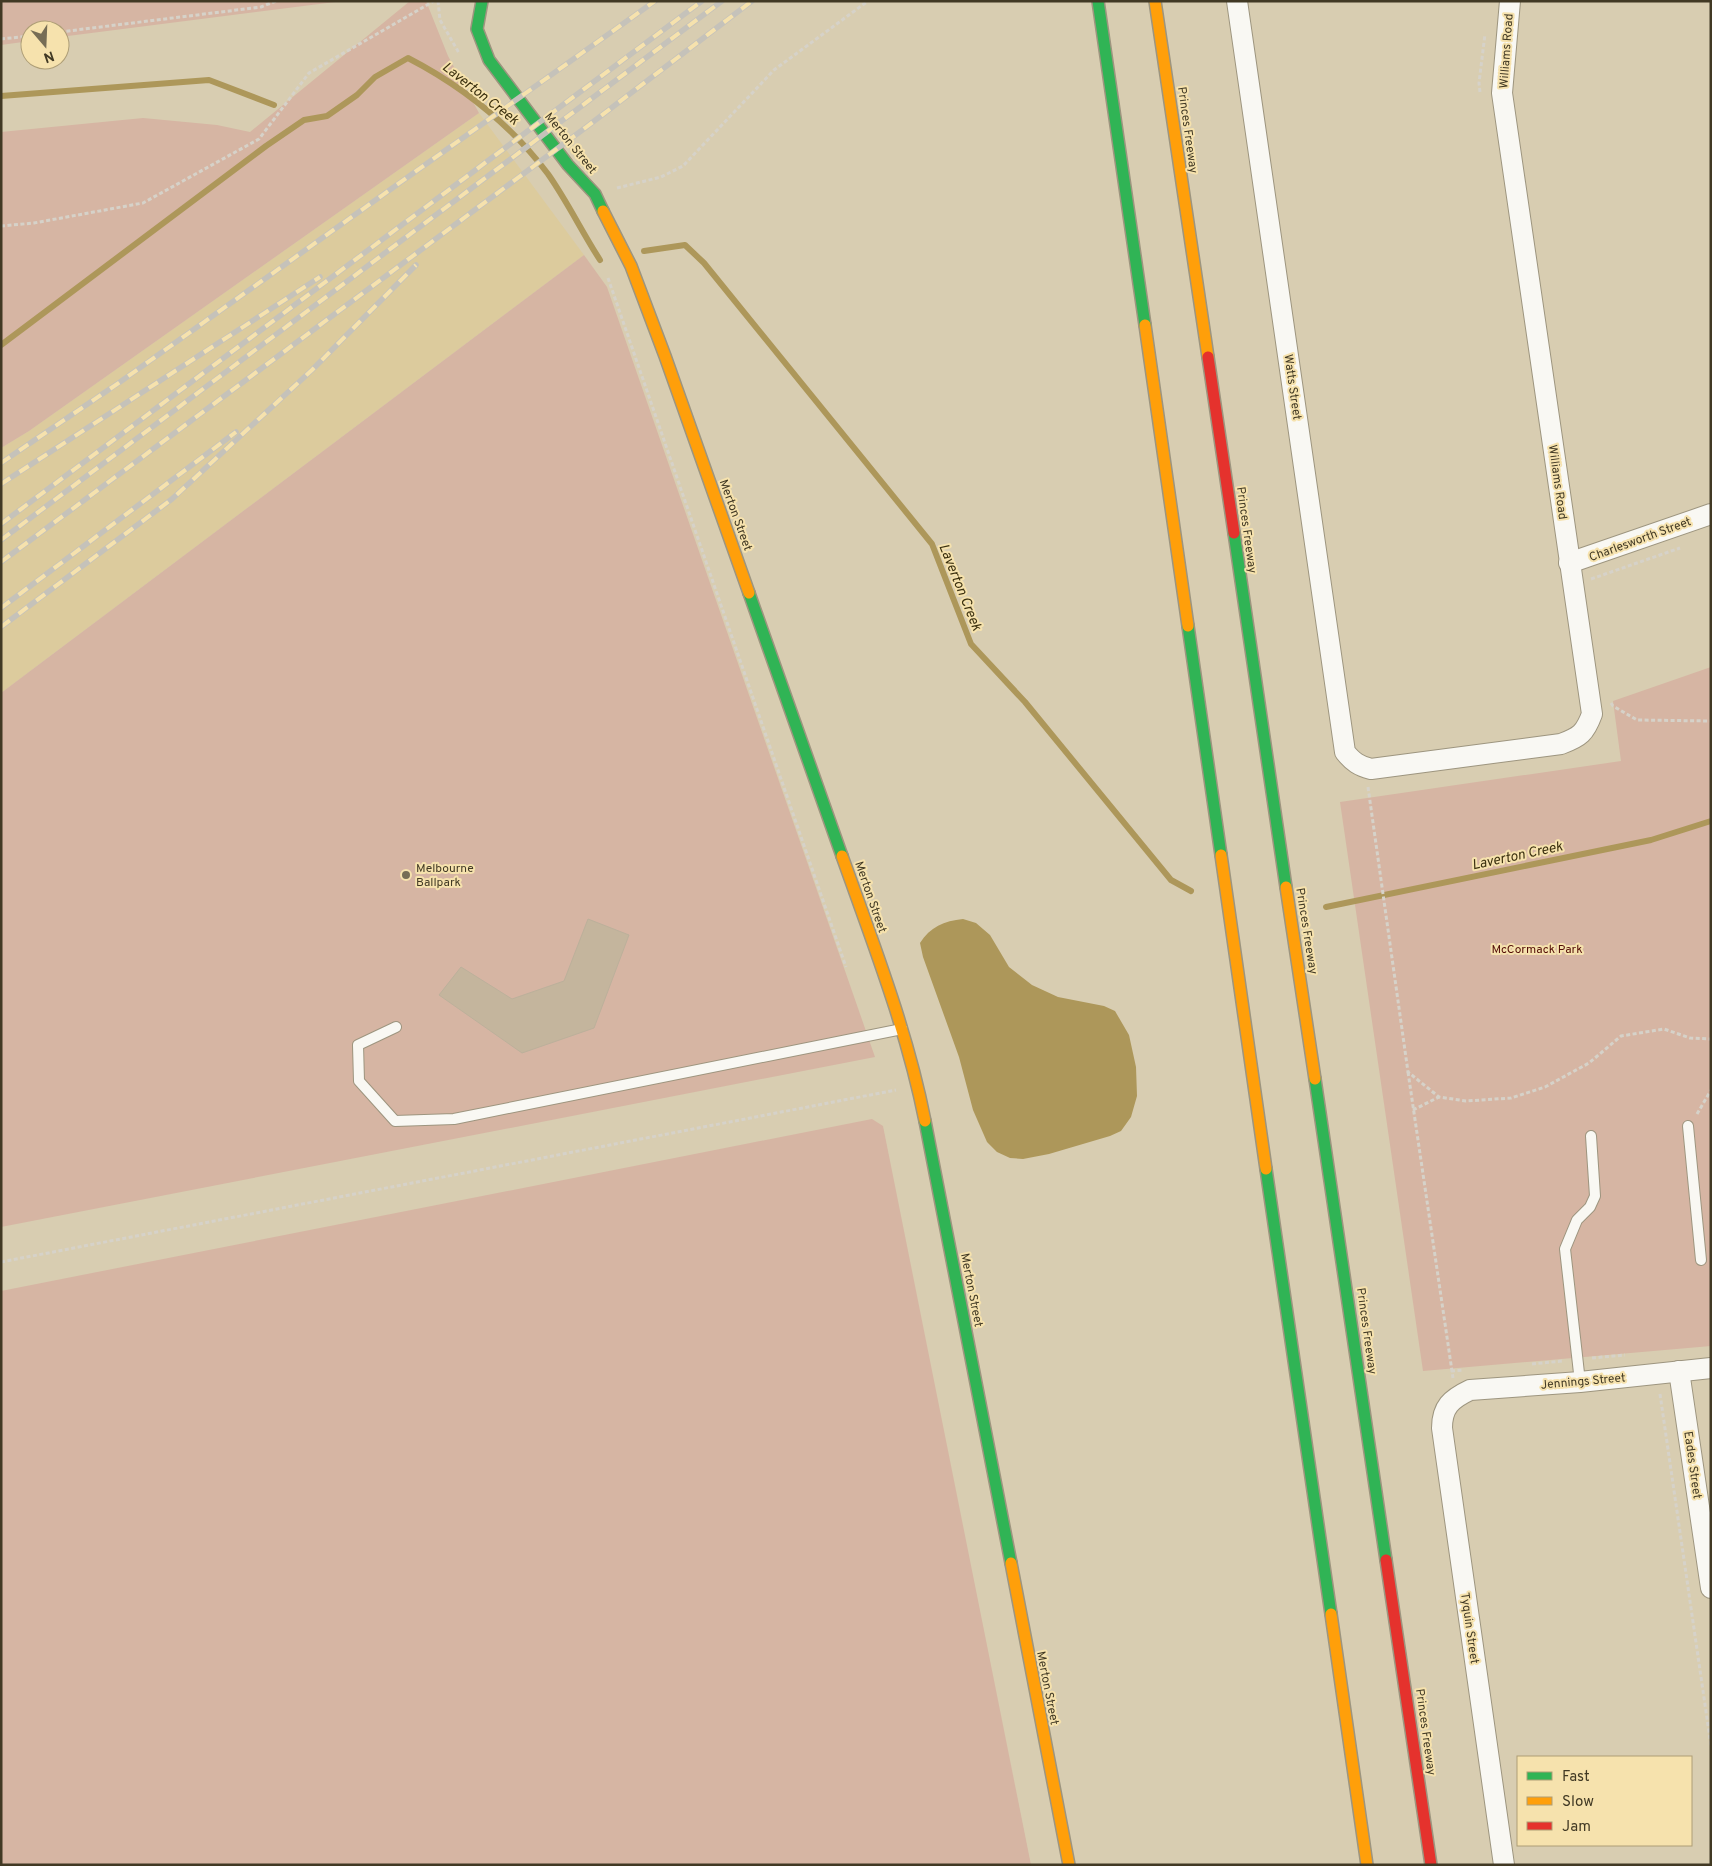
<svg xmlns="http://www.w3.org/2000/svg" width="1712" height="1866" font-family="Overpass,sans-serif">
<rect width="100%" height="100%" fill="#d8cdb1"/>
<path fill="#dccb9d" d="M 479,113 L 584,255 L 1,693 L 1,448 L 29,431 Z"/>
<g fill="#d6b5a3">
<path d="M 1,1 L 343,1 L 60,37 L 60,30 L 30,30 L 30,41 L 1,45 Z"/>
<path d="M 410,1 L 426,1 L 448,56 L 479,113 L 29,431 L 1,448 L 1,132 L 143,118 L 217,125 L 250,132 Z"/>
<path d="M 584,255 L 607,287 L 875,1057 L 1,1227 L 1,693 Z"/>
<path d="M 1711,667 L 1711,1346 L 1423,1371 L 1340,802 L 1621,761 L 1613,701 Z"/>
<path d="M 872,1119 L 883,1126 L 1031,1865 L 1,1865 L 1,1291 Z"/>
</g>
<path fill="#ad975a" d="M 963,919 L 976,923 L 990,935 L 1009,967 L 1032,985 L 1058,997 L 1104,1006 L 1115,1011 L 1129,1035 L 1136,1067 L 1137,1096 L 1131,1117 L 1121,1131 L 1110,1136 L 1049,1154 L 1023,1159 L 1010,1158 L 997,1152 L 987,1142 L 973,1110 L 959,1057 L 923,957 L 920,943 C 930,927 944,921 963,919 Z"/>
<g fill="none" stroke-linecap="round" stroke-linejoin="round">
<g stroke="#ad975a" stroke-width="6">
<path d="M 1,96 L 209,80 L 274,105"/>
<path d="M 644,251 L 685,245 L 704,263 L 932,544 L 971,644 L 1025,702 L 1171,880 L 1191,891"/>
<path d="M 1,345 L 266,146 L 304,120 L 327,116 L 357,95 L 375,77 L 408,58 C 462,86 511,125 548,174 C 567,201 582,232 600,260"/>
<path d="M 1326,907 L 1651,840 L 1711,821"/>
</g>
</g>
<path fill="#c4b59d" stroke="#bcb09b" d="M 588,919 L 629,935 L 594,1028 L 522,1053 L 439,995 L 461,967 L 512,999 L 564,981 Z"/>
<g fill="none" stroke-linecap="round" stroke-linejoin="round">
<defs>
<g id="lane">
<path d="M 396,1027 L 358,1045 L 359,1081 L 395,1121 L 454,1119 L 902,1029"/>
<path d="M 1688,1126 L 1701,1260"/>
<path d="M 1580,1382 L 1565,1249 L 1577,1220 L 1590,1207 L 1595,1196 L 1591,1136"/>
</g>
<g id="street">
<path d="M 1237,1 L 1345,752 C 1353,762 1359,766 1371,769 L 1561,744 C 1580,737 1585,733 1592,714 L 1502,93 L 1510,1"/>
<path d="M 1569,563 L 1711,514"/>
<path d="M 1679,1371 L 1711,1588"/>
<path d="M 1504,1865 L 1442,1428 C 1442,1407 1451,1399 1470,1390 L 1580,1382 L 1711,1368"/>
</g>
<g id="fast">
<path d="M 482,1 L 477,29 L 489,60 L 568,165 L 595,194 L 603,211"/>
<path d="M 1098,1 L 1145,325"/>
<path d="M 1234,533 L 1286,887"/>
<path d="M 749,593 L 842,856"/>
<path d="M 1188,626 L 1221,855"/>
<path d="M 1315,1079 L 1386,1560"/>
<path d="M 925,1121 L 1011,1563"/>
<path d="M 1266,1169 L 1331,1614"/>
</g>
<g id="slow">
<path d="M 1155,1 L 1208,357"/>
<path d="M 603,211 L 631,266 L 665,356 L 749,593"/>
<path d="M 1145,325 L 1188,626"/>
<path d="M 1221,855 L 1266,1169"/>
<path d="M 842,856 C 873,943 907,1030 925,1121"/>
<path d="M 1286,887 L 1315,1079"/>
<path d="M 1011,1563 L 1069,1865"/>
<path d="M 1331,1614 L 1367,1865"/>
</g>
<g id="jam">
<path d="M 1208,357 L 1234,533"/>
<path d="M 1386,1560 L 1431,1865"/>
</g>
</defs>
<use href="#lane" stroke="#9d957f" stroke-width="12"/>
<use href="#street" stroke="#9d957f" stroke-width="22"/>
<use href="#fast" stroke="#9d957f" stroke-width="14"/>
<use href="#slow" stroke="#9d957f" stroke-width="14"/>
<use href="#jam" stroke="#9d957f" stroke-width="14"/>
<g stroke="#d6d2c9" stroke-width="3" stroke-dasharray="4 2.5" stroke-linecap="butt">
<path d="M 438,1 L 440,20 L 459,53"/>
<path d="M 60,32 L 261,7 L 276,1"/>
<path d="M 1,39 L 30,36"/>
<path d="M 1480,92 L 1479,83 L 1485,34"/>
<path d="M 617,188 L 661,177 L 683,166 L 774,70 L 868,1"/>
<path d="M 1,226 L 34,223 L 143,203 L 259,139 L 309,73 L 434,1"/>
<path d="M 608,278 L 846,967"/>
<path d="M 1591,579 L 1680,548"/>
<path d="M 1611,703 L 1613,706 L 1637,720 L 1711,721"/>
<path d="M 1368,787 L 1408,1072 L 1439,1097 L 1466,1101 L 1511,1098 L 1545,1087 L 1589,1063 L 1621,1036 L 1664,1029 L 1690,1038 L 1711,1039"/>
<path d="M 1408,1072 L 1453,1378"/>
<path d="M 1413,1110 L 1439,1097"/>
<path d="M 1697,1114 L 1711,1090"/>
<path d="M 1,1262 L 896,1090"/>
<path d="M 1592,1358 L 1625,1355"/>
<path d="M 1532,1364 L 1563,1361"/>
<path d="M 1451,1371 L 1464,1370"/>
<path d="M 1660,1394 L 1711,1746"/>
</g>
<use href="#lane" stroke="#f9f8f3" stroke-width="10"/>
<use href="#street" stroke="#f9f8f3" stroke-width="20"/>
<use href="#fast" stroke="#30b455" stroke-width="11"/>
<use href="#slow" stroke="#ff9f0a" stroke-width="11"/>
<use href="#jam" stroke="#e5322d" stroke-width="11"/>
<defs>
<g id="rail">
<path d="M 1,463 L 120,382 L 655,1"/>
<path d="M 1,484 L 320,277"/>
<path d="M 1,524 L 702,1"/>
<path d="M 1,540 L 722,1"/>
<path d="M 1,562 L 585,128 L 752,1"/>
<path d="M 1,608 L 236,432"/>
<path d="M 1,627 L 172,499 L 312,370 L 416,265"/>
</g>
</defs>
<use href="#rail" stroke="#c5c2ba" stroke-width="5.5"/>
<use href="#rail" stroke="#f6e2ad" stroke-width="4" stroke-dasharray="11" stroke-linecap="butt"/>
</g>
<circle fill="#766d55" stroke="#f6e2ad" stroke-width="2" cx="406" cy="875" r="5"/>
<g text-anchor="middle" stroke-width="4" stroke-linejoin="round" paint-order="stroke">
<g font-size="12" fill="#413924" stroke="#f6e2ad">
<text transform="translate(1506 51) rotate(-86)" y="4">Williams Road</text>
<text transform="translate(1188 130) rotate(82)" y="4">Princes Freeway</text>
<text transform="translate(571 143) rotate(51)" y="4">Merton Street</text>
<text transform="translate(1293 387) rotate(82)" y="4">Watts Street</text>
<text transform="translate(1558 482) rotate(82)" y="4">Williams Road</text>
<text transform="translate(736 515) rotate(70)" y="4">Merton Street</text>
<text transform="translate(1247 530) rotate(82)" y="4">Princes Freeway</text>
<text transform="translate(1640 539) rotate(-20)" y="4">Charlesworth Street</text>
<text transform="translate(871 897) rotate(71)" y="4">Merton Street</text>
<text transform="translate(1307 931) rotate(81)" y="4">Princes Freeway</text>
<text transform="translate(972 1290) rotate(79)" y="4">Merton Street</text>
<text transform="translate(1367 1331) rotate(82)" y="4">Princes Freeway</text>
<text transform="translate(1583 1381) rotate(-5)" y="4">Jennings Street</text>
<text transform="translate(1693 1465) rotate(82)" y="4">Eades Street</text>
<text transform="translate(1470 1628) rotate(82)" y="4">Tyquin Street</text>
<text transform="translate(1048 1688) rotate(79)" y="4">Merton Street</text>
<text transform="translate(1426 1732) rotate(82)" y="4">Princes Freeway</text>
</g>
<g font-size="12" fill="#413924" stroke="#f6e2ad" text-anchor="start">
<text x="416" y="872">Melbourne<tspan x="416" dy="14">Ballpark</tspan></text>
</g>
<g font-size="12" fill="#530d07" stroke="#f6e2ad">
<text x="1537" y="953">McCormack Park</text>
</g>
<g font-size="14" font-style="italic" fill="#3b300f" stroke="#f6e2ad">
<text transform="translate(481 93) rotate(38)" y="5">Laverton Creek</text>
<text transform="translate(961 587) rotate(68)" y="5">Laverton Creek</text>
<text transform="translate(1517 855) rotate(-12)" y="5">Laverton Creek</text>
</g>
</g>
<rect width="1712" height="1866" fill="none" stroke="#413924" stroke-width="5"/>
<rect x="1517" y="1756" width="175" height="90" fill="#f6e2ad" stroke="#ae9e76"/>
<rect x="1527" y="1772" width="25" height="8" fill="#30b455" stroke="#ae9e76"/>
<text x="1562" y="1781" font-size="15" fill="#413924">Fast</text>
<rect x="1527" y="1797" width="25" height="8" fill="#ff9f0a" stroke="#ae9e76"/>
<text x="1562" y="1806" font-size="15" fill="#413924">Slow</text>
<rect x="1527" y="1822" width="25" height="8" fill="#e5322d" stroke="#ae9e76"/>
<text x="1562" y="1831" font-size="15" fill="#413924">Jam</text>
<g transform="translate(45 45) rotate(161)"><circle r="24" fill="#f6e2ad" stroke="#ae9e76"/>
<path d="M0-4L9 19L0 12L-9 19Z" fill="#766d55"/>
<text y="-8" font-size="14" font-weight="bold" text-anchor="middle" fill="#413924">N</text>
</g>
</svg>
